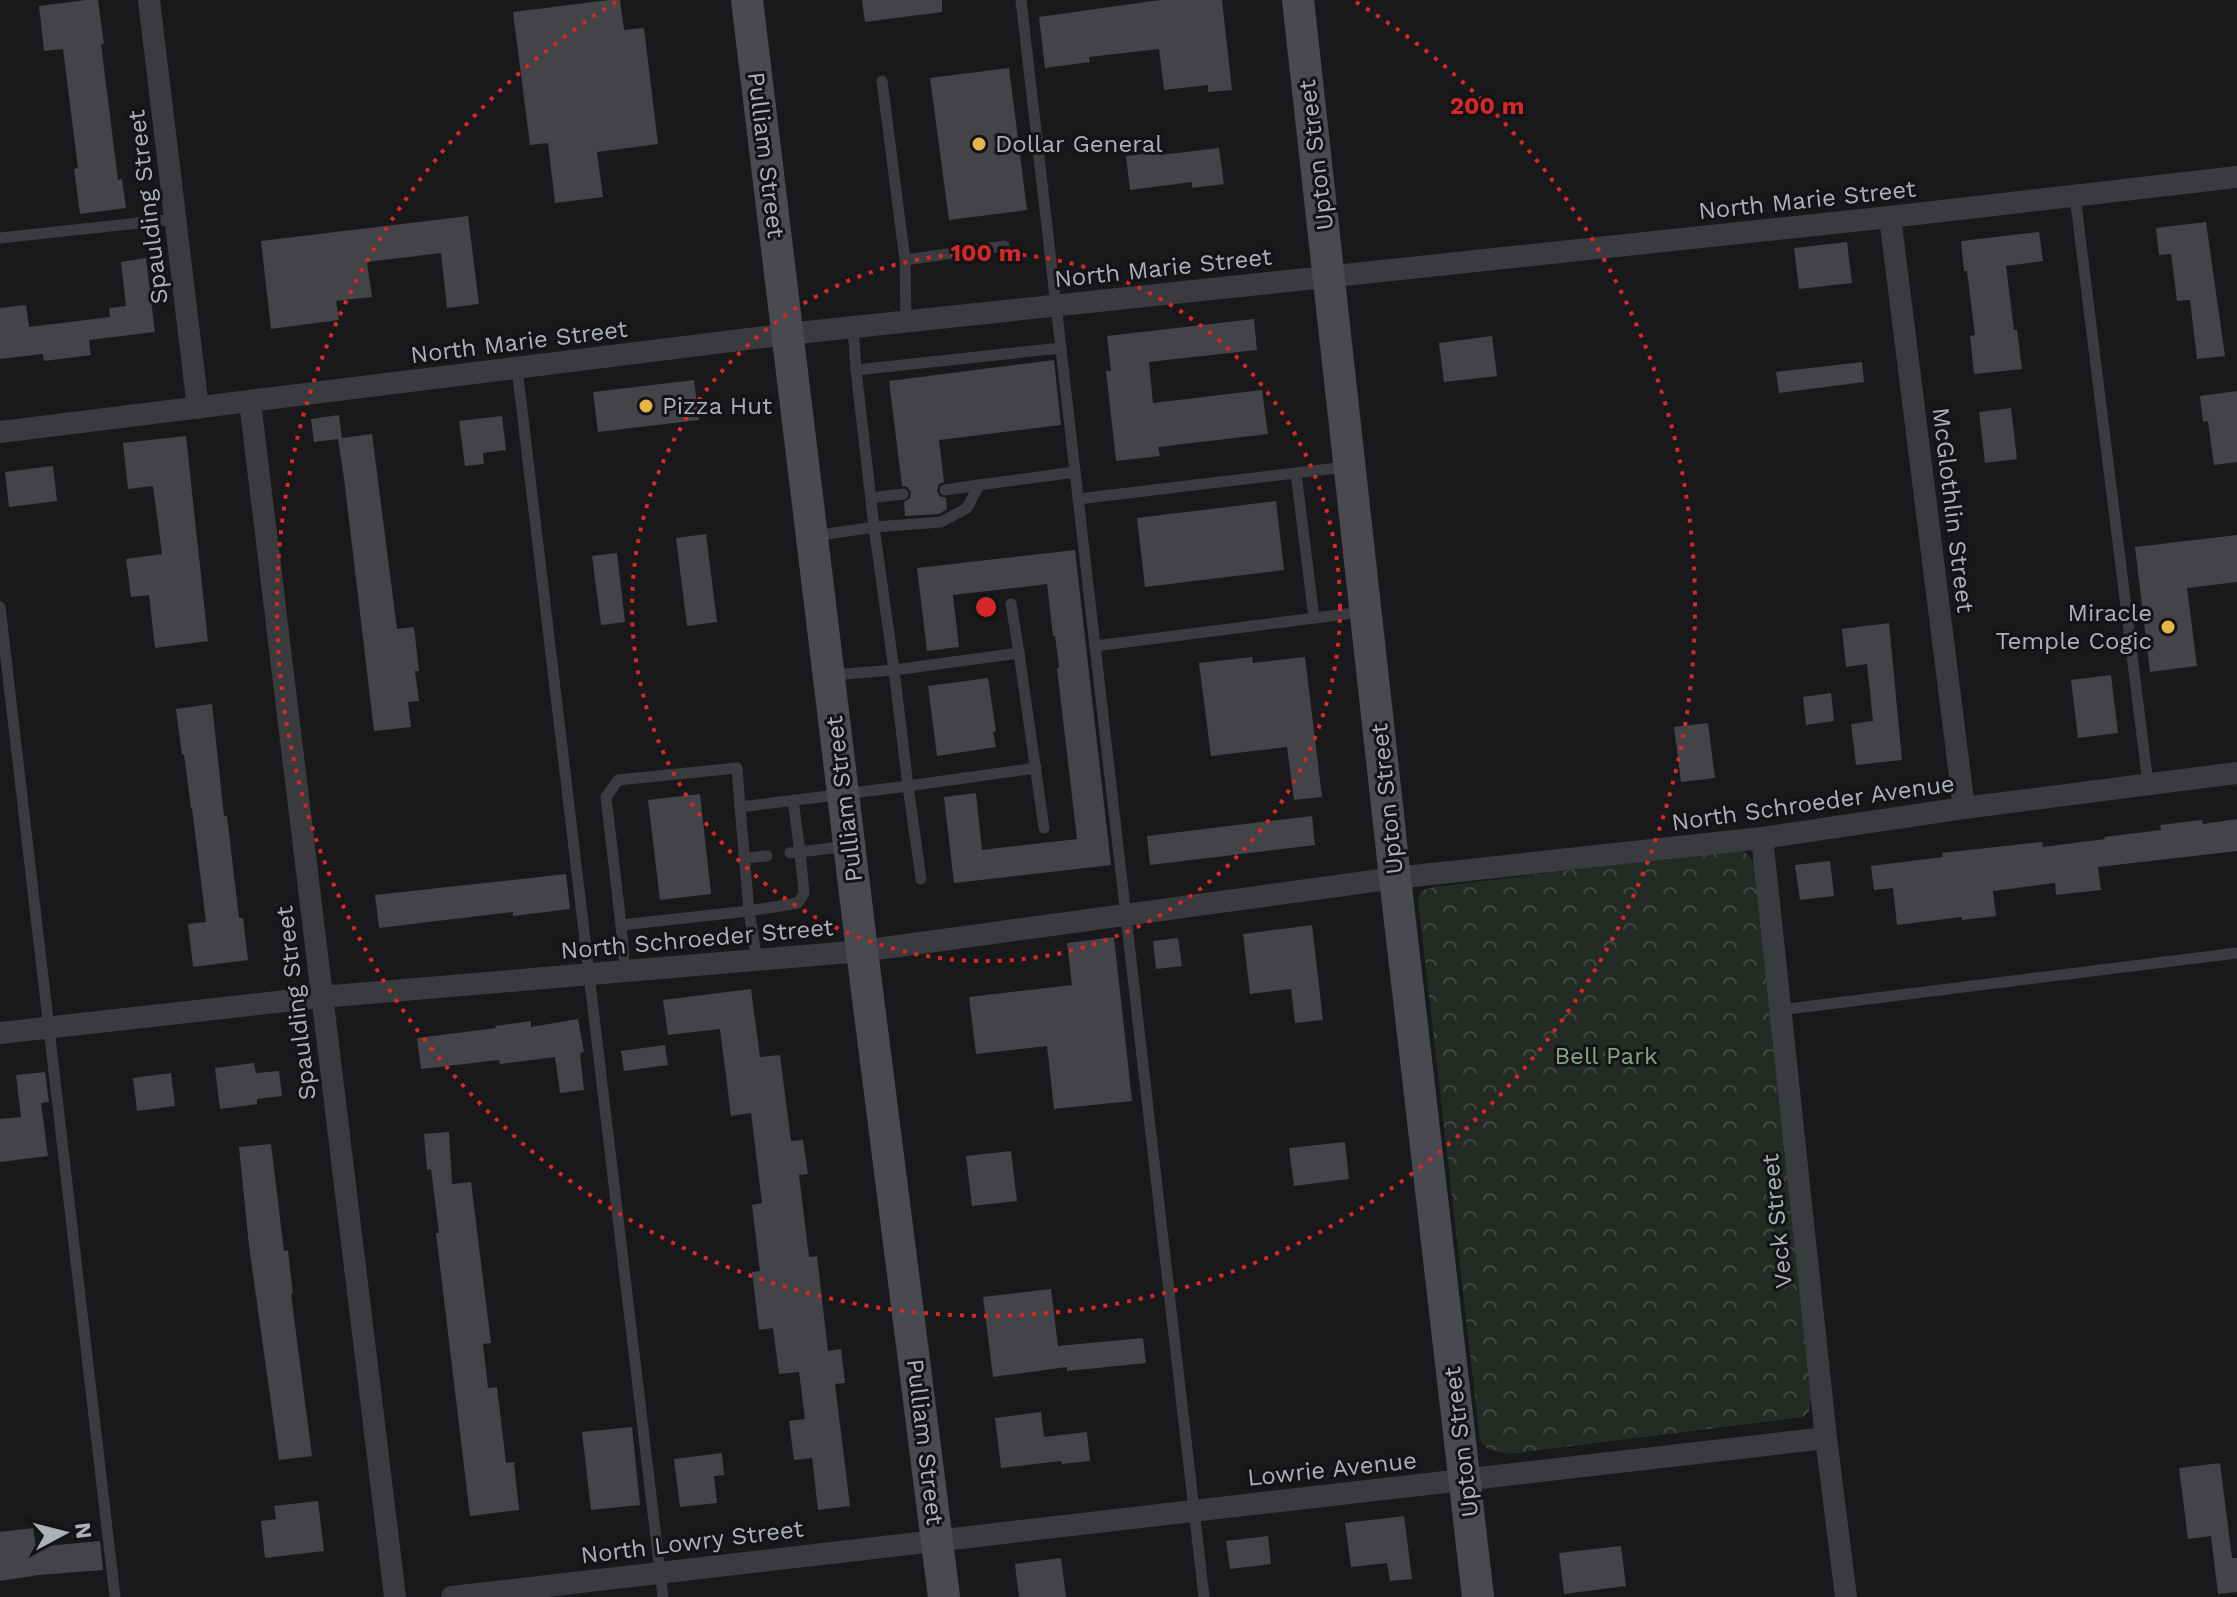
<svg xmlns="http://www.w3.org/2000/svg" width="2237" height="1597" font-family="'Work Sans',sans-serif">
<defs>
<pattern id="park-crowns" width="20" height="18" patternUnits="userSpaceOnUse" patternTransform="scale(2)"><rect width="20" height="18" fill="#232b24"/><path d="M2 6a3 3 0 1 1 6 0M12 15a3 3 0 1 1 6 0" fill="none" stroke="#404742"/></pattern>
</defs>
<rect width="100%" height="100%" fill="#19191b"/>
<path fill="url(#park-crowns)" d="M 1740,850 L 1747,854 L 1755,863 L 1811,1398 L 1809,1412 L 1803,1417 L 1508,1454 L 1488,1449 L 1480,1441 L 1418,900 L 1421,891 L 1434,887 Z"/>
<g fill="#434448">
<path d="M 86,0 L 98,0 L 104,44 L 101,44 L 118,180 L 122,179 L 126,208 L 80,214 L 74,169 L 78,168 L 63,49 L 44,51 L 39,6 Z"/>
<path d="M 609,0 L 620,0 L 624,30 L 644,28 L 658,144 L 597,152 L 603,197 L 555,203 L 548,143 L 530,145 L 513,12 Z"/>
<path d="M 862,0 L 942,0 L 942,12 L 865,22 Z"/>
<path d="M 1160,0 L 1222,0 L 1232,90 L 1208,92 L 1208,85 L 1164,90 L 1159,49 L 1089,57 L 1090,62 L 1045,68 L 1039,17 Z"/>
<path d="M 1009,68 L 1027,210 L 949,220 L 930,78 Z"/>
<path d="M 1219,148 L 1224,184 L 1192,188 L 1192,182 L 1130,190 L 1126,156 L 1160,152 L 1160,155 Z"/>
<path d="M 468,216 L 479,304 L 447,308 L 441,253 L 367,262 L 372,297 L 336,301 L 339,320 L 271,329 L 261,241 Z"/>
<path d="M 2206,222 L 2225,356 L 2197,359 L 2190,300 L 2177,301 L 2171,254 L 2159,255 L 2156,228 Z"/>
<path d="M 2039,232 L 2043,261 L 2006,266 L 2014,330 L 2017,330 L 2022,369 L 1974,374 L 1970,336 L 1975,335 L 1967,271 L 1964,271 L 1961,241 Z"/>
<path d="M 1847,242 L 1852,283 L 1799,289 L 1794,248 Z"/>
<path d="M 146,258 L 155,332 L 89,340 L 91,355 L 44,361 L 43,354 L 0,359 L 0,308 L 26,305 L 29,327 L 110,317 L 109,308 L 126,306 L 121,262 Z"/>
<path d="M 1254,319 L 1257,350 L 1149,362 L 1153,403 L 1262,390 L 1268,434 L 1158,447 L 1160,456 L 1116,461 L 1106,371 L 1111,371 L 1107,336 Z"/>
<path d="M 1492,336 L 1497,376 L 1444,382 L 1439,343 Z"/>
<path d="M 1054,360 L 1061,425 L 939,440 L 944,482 L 939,484 L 937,490 L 939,496 L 946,498 L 947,509 L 939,514 L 905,516 L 904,502 L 910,498 L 911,492 L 907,487 L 902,486 L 889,381 Z"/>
<path d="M 1862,362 L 1864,382 L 1779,393 L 1776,372 Z"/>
<path d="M 694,380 L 699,420 L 598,432 L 593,392 Z"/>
<path d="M 2237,391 L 2237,462 L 2214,465 L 2208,421 L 2203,422 L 2200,396 Z"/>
<path d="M 2011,408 L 2017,459 L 1985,463 L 1979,412 Z"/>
<path d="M 339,415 L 342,438 L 372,434 L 397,629 L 414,627 L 419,671 L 415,671 L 419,701 L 408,702 L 411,727 L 374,731 L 344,478 L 338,439 L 314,442 L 311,419 Z"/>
<path d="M 502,416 L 506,450 L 483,453 L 484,464 L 465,466 L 459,421 Z"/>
<path d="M 186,436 L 208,641 L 155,648 L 149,595 L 131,597 L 126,559 L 162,554 L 153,486 L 128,489 L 123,443 Z"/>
<path d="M 53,466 L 57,501 L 9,507 L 5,472 Z"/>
<path d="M 1276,501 L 1284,570 L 1145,587 L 1137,518 Z"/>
<path d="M 706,534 L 717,622 L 687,626 L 676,538 Z"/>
<path d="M 2237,535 L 2237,582 L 2187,588 L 2197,666 L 2150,672 L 2135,547 Z"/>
<path d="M 1075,550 L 1111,865 L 954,883 L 944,797 L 976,793 L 982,850 L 1077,839 L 1057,668 L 1059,667 L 1055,636 L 1053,636 L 1047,584 L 953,595 L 959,647 L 927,651 L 917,568 Z"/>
<path d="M 617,553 L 625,622 L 601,625 L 592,556 Z"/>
<path d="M 1889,623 L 1902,760 L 1856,765 L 1851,724 L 1873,721 L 1867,664 L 1846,667 L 1842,629 Z"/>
<path d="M 1252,657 L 1253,663 L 1305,657 L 1322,797 L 1294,800 L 1287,747 L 1211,756 L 1199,663 Z"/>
<path d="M 2111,675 L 2118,733 L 2078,738 L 2071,680 Z"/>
<path d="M 988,678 L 996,731 L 993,732 L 996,747 L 937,756 L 928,686 Z"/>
<path d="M 1831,693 L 1834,721 L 1806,725 L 1803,697 Z"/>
<path d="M 212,704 L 224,816 L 227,816 L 239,918 L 243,918 L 248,960 L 193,967 L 188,924 L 206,922 L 192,808 L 191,808 L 184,754 L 182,755 L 176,709 Z"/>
<path d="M 1708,723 L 1715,778 L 1681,782 L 1674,727 Z"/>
<path d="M 700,794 L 711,894 L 660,900 L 648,800 Z"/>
<path d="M 1312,816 L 1315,845 L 1150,865 L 1147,836 Z"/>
<path d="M 2237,819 L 2237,851 L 2098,867 L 2101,890 L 2056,895 L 2055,883 L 1993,891 L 1996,916 L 1962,920 L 1961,917 L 1897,925 L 1893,888 L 1874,890 L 1871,866 L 1943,857 L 1942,853 L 1987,848 L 2042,842 L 2043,847 L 2105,839 L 2104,837 L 2161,830 L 2160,825 L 2202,820 L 2203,824 Z"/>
<path d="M 1830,861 L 1834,896 L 1800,900 L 1795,865 Z"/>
<path d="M 566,874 L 570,909 L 513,916 L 513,912 L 379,928 L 375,895 Z"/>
<path d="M 1312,925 L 1323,1020 L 1295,1023 L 1291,989 L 1250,994 L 1243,934 Z"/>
<path d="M 1114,937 L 1132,1101 L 1054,1109 L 1047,1046 L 976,1054 L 969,997 L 1072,985 L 1067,943 Z"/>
<path d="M 1178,938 L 1182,966 L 1156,969 L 1153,941 Z"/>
<path d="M 751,989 L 760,1057 L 780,1055 L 791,1141 L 803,1140 L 808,1174 L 799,1175 L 809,1257 L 817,1256 L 828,1351 L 841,1349 L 845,1383 L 835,1384 L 850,1506 L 818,1510 L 812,1458 L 794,1460 L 789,1421 L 805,1419 L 799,1372 L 779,1374 L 773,1328 L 759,1330 L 752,1272 L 760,1271 L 752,1205 L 762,1203 L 751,1113 L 731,1116 L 720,1029 L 668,1035 L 663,1000 Z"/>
<path d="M 578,1019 L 584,1052 L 580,1053 L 584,1090 L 560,1093 L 555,1057 L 500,1064 L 499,1060 L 421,1069 L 417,1038 L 496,1028 L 495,1026 L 531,1021 L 531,1027 Z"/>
<path d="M 665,1045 L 668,1065 L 624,1071 L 621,1051 Z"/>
<path d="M 254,1063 L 256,1073 L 279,1071 L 282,1096 L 257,1099 L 257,1104 L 220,1109 L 215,1068 Z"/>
<path d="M 45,1072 L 49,1102 L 41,1103 L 48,1156 L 0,1162 L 0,1119 L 21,1117 L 16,1075 Z"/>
<path d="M 171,1073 L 175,1106 L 137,1111 L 133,1078 Z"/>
<path d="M 449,1132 L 452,1184 L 471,1182 L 491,1343 L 483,1344 L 488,1388 L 497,1387 L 506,1463 L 514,1462 L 519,1510 L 470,1516 L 436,1233 L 439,1233 L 431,1169 L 427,1170 L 424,1134 Z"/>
<path d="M 1345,1142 L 1349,1179 L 1294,1186 L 1289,1148 Z"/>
<path d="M 271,1144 L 284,1251 L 288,1250 L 293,1294 L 291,1294 L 312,1456 L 279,1460 L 249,1246 L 239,1147 Z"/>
<path d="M 1011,1151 L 1017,1201 L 972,1206 L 966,1156 Z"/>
<path d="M 1051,1289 L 1058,1346 L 1143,1338 L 1146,1363 L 1067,1371 L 1067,1367 L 993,1377 L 983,1297 Z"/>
<path d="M 1041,1412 L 1044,1437 L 1087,1432 L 1090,1461 L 1062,1464 L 1061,1461 L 1001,1468 L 995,1418 Z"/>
<path d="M 632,1427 L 640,1505 L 591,1510 L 582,1432 Z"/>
<path d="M 722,1453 L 724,1475 L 714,1476 L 717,1503 L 680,1507 L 674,1459 Z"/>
<path d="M 2220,1463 L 2232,1558 L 2237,1558 L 2237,1592 L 2218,1594 L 2211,1536 L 2188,1539 L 2179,1468 Z"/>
<path d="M 318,1501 L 324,1551 L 265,1558 L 261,1521 L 276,1519 L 274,1506 Z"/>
<path d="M 1404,1516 L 1412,1579 L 1390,1581 L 1387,1563 L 1351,1567 L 1345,1523 Z"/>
<path d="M 33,1528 L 36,1547 L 100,1541 L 103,1570 L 39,1575 L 0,1581 L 0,1532 Z"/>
<path d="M 1268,1536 L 1271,1564 L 1230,1569 L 1226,1541 Z"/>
<path d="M 1621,1546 L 1626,1586 L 1564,1594 L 1559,1553 Z"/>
<path d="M 1061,1558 L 1066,1597 L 1019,1597 L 1015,1564 Z"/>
</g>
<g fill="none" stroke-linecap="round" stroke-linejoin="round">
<g stroke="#3a3b3f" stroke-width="11">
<path d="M 1021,0 L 1204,1597"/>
<path d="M 882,81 L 905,260 L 906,321"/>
<path d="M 2075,196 L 2148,784"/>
<path d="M 0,238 L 175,219"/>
<path d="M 905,260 L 1004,246"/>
<path d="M 853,327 L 856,370 L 1061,348"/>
<path d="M 517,368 L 663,1597"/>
<path d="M 1296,474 L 1314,618"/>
<path d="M 945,490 L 979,485"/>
<path d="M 871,498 L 903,494"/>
<path d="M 1078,499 L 1346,467"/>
<path d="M 814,536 L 874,527 L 856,370"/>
<path d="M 1011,604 L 1019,653 L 894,670 L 874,527 L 941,522 L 967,508 L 979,485 L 1075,472"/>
<path d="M 0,607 L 115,1597"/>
<path d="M 1095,646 L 1362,612"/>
<path d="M 1019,653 L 1044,828"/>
<path d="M 833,675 L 894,670 L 908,786 L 1036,768"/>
<path d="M 740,807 L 737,768 L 618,780 L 606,797 L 621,925 L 749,911 L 798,903 L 804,893 L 800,852 L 848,846"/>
<path d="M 790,853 L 800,852 L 793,800"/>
<path d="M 745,858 L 767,856"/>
<path d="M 621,925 L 625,971"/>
<path d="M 757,960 L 749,911 L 740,807 L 908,786 L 921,879"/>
<path d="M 1780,1010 L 2237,953"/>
</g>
<g stroke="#3a3b3f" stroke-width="22">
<path d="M 149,0 L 198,408"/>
<path d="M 1890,217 L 1964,808"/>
<path d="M 250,402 L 395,1597"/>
<path d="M 0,432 L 788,334 L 1890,217 L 2237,177"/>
<path d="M 1762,838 L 1826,1438 L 1846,1597"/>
<path d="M 0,1033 L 321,997 L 862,951 L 1395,878 L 1762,838 L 1964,808 L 2237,773"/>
<path d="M 452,1597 C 910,1542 1368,1492 1826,1438"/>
</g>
<g stroke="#484a4f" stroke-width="32">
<path d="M 747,0 L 862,951 L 944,1597"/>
<path d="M 1298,0 L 1395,878 L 1478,1597"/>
</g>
</g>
<g fill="none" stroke="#d62828" stroke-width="4" stroke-dasharray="4 8">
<circle cx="986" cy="607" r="354"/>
<path d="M1356 2A709 709 0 1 1 616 2"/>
</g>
<g fill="#e6b645" stroke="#141416" stroke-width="3">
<circle cx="979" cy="144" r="8"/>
<circle cx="646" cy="406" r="8"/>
<circle cx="2168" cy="627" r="8"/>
</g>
<g text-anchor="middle" stroke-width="6" stroke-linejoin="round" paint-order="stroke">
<g font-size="24" fill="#acb0b9" stroke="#141416" text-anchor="start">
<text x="995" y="152">Dollar General</text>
<text x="662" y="414">Pizza Hut</text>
<text x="2152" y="621" text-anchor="end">Miracle<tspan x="2152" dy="28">Temple Cogic</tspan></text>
</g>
<g font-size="24" fill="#acb0b9" stroke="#141416">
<text transform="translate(766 155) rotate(83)" y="8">Pulliam Street</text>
<text transform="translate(1316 155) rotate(-97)" y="8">Upton Street</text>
<text transform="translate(1807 200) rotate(-6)" y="8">North Marie Street</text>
<text transform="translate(148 207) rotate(-97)" y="8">Spaulding Street</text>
<text transform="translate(1163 268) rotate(-6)" y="8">North Marie Street</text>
<text transform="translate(519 342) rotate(-7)" y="8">North Marie Street</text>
<text transform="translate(1953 510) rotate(83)" y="8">McGlothlin Street</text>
<text transform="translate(844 799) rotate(-97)" y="8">Pulliam Street</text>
<text transform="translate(1387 799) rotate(-96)" y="8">Upton Street</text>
<text transform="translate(1813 803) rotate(-8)" y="8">North Schroeder Avenue</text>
<text transform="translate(697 939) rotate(-5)" y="8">North Schroeder Street</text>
<text transform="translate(296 1003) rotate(-97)" y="8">Spaulding Street</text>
<text transform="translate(1777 1221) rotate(-96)" y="8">Veck Street</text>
<text transform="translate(925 1442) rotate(83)" y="8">Pulliam Street</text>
<text transform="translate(1461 1442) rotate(-97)" y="8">Upton Street</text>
<text transform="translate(1332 1469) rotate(-6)" y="8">Lowrie Avenue</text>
<text transform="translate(692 1542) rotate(-7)" y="8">North Lowry Street</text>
</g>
<g font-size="24" fill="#84a387" stroke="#141416">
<text x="1606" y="1064">Bell Park</text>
</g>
</g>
<circle cx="986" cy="607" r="12" fill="#d62828" stroke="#141416" stroke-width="4"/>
<g font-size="24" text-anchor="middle" font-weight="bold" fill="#d62828" stroke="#141416" stroke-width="6" stroke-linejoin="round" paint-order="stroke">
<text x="1487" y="114">200 m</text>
<text x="986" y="261">100 m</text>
</g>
<g transform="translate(64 1533) rotate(83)" stroke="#141416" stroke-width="6" paint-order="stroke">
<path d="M0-6L14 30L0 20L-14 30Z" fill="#acb0b9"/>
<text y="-12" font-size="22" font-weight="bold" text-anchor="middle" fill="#acb0b9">N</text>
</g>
</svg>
